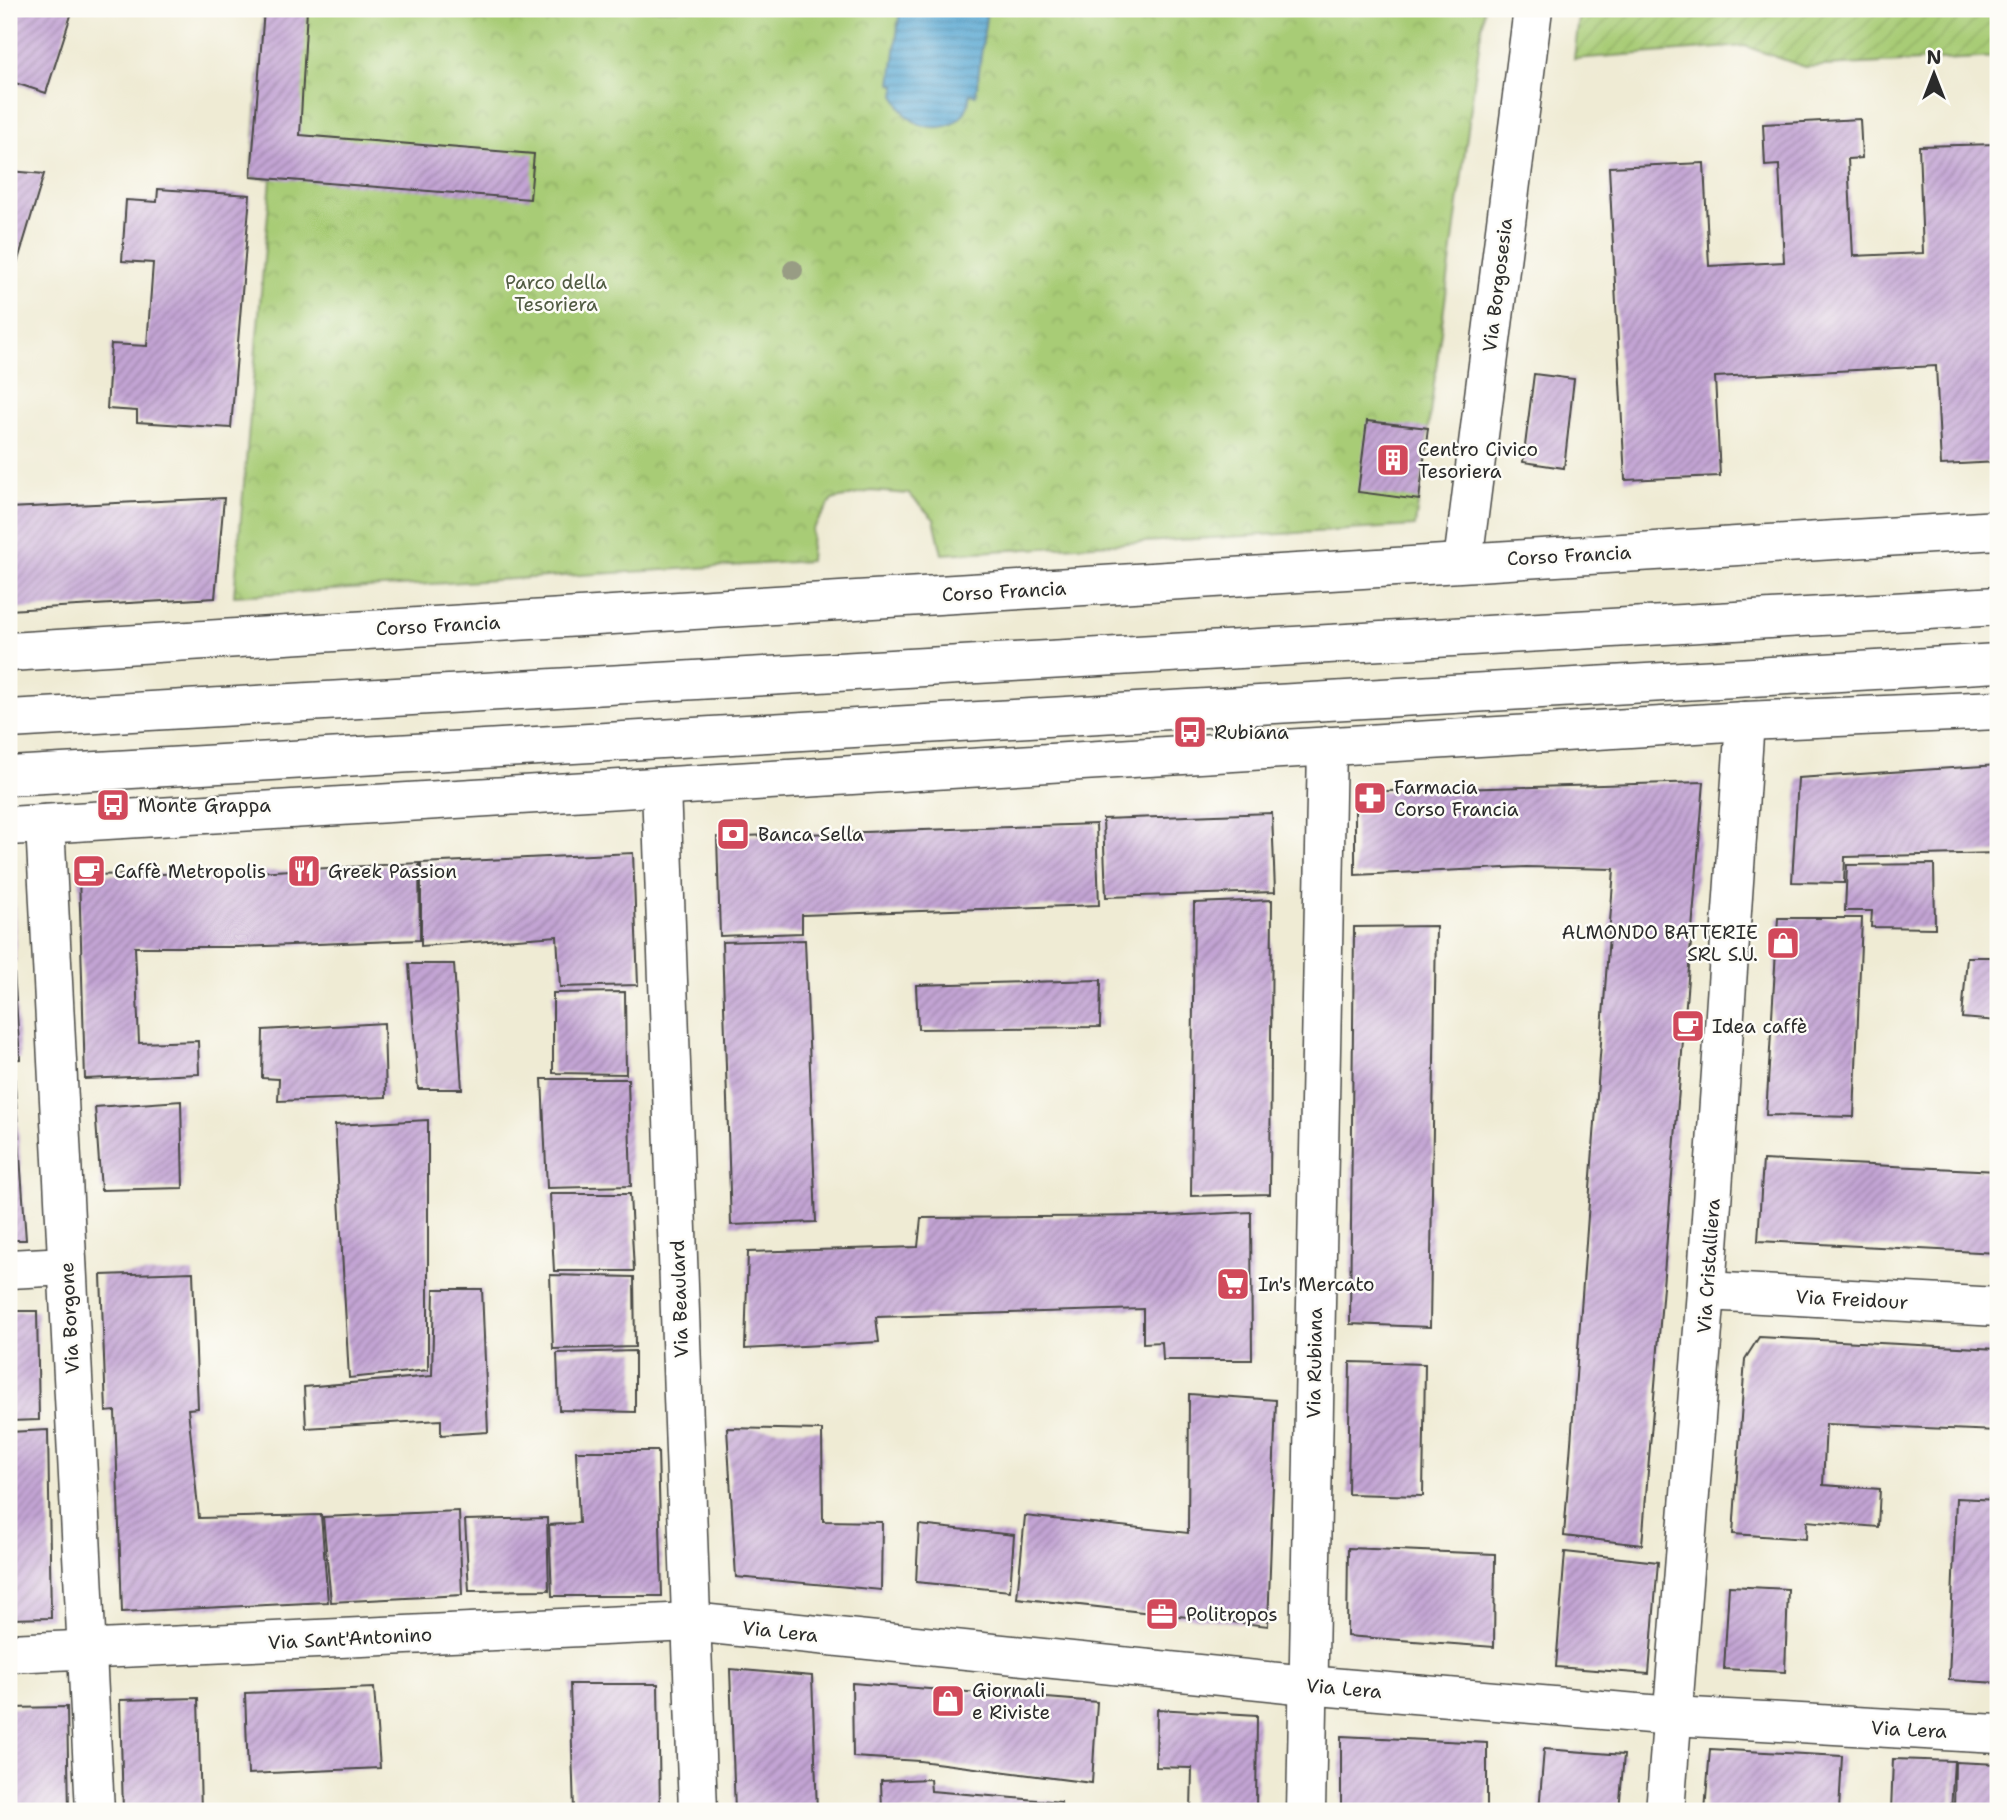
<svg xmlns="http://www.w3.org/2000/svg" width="2007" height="1820" font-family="'Shantell Sans',sans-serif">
<defs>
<pattern id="park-crowns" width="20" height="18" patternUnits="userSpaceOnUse" patternTransform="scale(1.75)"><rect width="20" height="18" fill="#a8cc76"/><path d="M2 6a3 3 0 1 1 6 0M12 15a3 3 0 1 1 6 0" fill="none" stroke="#91af66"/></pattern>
<pattern id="garden-furrows" width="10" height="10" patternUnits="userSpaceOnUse" patternTransform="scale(1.75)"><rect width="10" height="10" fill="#a8cc76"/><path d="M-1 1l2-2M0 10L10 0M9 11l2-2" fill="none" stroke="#91af66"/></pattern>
<pattern id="water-rules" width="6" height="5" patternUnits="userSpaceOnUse" patternTransform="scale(1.75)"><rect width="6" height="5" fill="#58a7d2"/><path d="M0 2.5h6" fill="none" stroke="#4988ab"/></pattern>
<pattern id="building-hatch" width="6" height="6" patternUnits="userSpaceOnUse" patternTransform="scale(1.75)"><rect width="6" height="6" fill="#c3a4d4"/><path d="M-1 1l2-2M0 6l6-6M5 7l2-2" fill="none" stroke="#9f86ac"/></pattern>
</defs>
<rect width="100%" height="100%" fill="#fdfcf7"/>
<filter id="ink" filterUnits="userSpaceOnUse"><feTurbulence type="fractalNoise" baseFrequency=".0143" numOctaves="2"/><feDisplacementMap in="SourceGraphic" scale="14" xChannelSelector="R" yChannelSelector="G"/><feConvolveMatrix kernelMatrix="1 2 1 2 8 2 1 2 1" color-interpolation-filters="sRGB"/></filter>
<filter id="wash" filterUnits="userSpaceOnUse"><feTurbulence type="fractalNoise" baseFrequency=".00686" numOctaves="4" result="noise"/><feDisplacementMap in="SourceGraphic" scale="28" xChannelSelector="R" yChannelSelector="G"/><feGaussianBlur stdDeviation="1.57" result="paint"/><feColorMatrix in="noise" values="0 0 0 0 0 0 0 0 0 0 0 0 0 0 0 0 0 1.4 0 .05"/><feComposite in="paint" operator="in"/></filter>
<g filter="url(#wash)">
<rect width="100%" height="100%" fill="#efebd4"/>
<path fill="url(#park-crowns)" stroke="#6a7c50" stroke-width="2" d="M 264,9 L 1484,9 L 1415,526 L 942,554 L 934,519 L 909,494 L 871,491 L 832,500 L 812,530 L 810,561 L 234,596 L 271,179 L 251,177 Z"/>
<path fill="url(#garden-furrows)" stroke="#6a7c50" stroke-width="2" d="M 1580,9 L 1998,9 L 1998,57 L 1805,67 L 1745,46 L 1574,59 Z"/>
<path fill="url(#water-rules)" stroke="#42697e" stroke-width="2" d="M 900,9 L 987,9 L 976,95 L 970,94 C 969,98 969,102 968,105 C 958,136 913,133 900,106 C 900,106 895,97 895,96 C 895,92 896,88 896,85 L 891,84 Z"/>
<g id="blocks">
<g fill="url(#building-hatch)">
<path d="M 9,9 L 73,9 L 46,93 L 9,81 Z"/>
<path d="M 264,9 L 307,9 L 300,135 L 534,154 L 530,199 L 251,177 Z"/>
<path d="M 1860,119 L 1862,158 L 1848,159 L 1853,256 L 1923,253 L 1919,146 L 1998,144 L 1998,462 L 1941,465 L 1936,366 L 1715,377 L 1720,476 L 1625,480 L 1609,167 L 1704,163 L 1709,266 L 1784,262 L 1779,165 L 1765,166 L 1763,124 Z"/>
<path d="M 9,171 L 44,174 L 9,290 Z"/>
<path d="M 158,189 L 250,195 L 231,428 L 137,422 L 137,411 L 107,409 L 111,344 L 147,346 L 153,263 L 122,261 L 126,200 L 157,202 Z"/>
<path d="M 1534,374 L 1574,379 L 1564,468 L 1523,462 Z"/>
<path d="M 1367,421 L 1428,428 L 1419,500 L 1358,492 Z"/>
<path d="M 224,498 L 215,598 L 9,610 L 9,508 Z"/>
<path d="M 1998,765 L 1998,853 L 1845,857 L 1844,883 L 1792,882 L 1798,778 Z"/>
<path d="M 1704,782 L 1642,1545 L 1564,1536 L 1614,869 L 1526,867 L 1355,875 L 1355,792 Z"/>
<path d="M 1272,813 L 1275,892 L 1106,897 L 1103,819 Z"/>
<path d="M 1096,824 L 1099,905 L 802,915 L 802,933 L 720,936 L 717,837 Z"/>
<path d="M 633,853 L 638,985 L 560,987 L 557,936 L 421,946 L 421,863 Z"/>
<path d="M 419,863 L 420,940 L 238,947 L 135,947 L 139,1043 L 198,1041 L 199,1074 L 85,1079 L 79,875 L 237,873 Z"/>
<path d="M 1934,864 L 1935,928 L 1871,927 L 1872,911 L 1845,911 L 1847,865 Z"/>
<path d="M 9,871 L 14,871 L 16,962 L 9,962 Z"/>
<path d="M 1272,900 L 1270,1194 L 1191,1196 L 1194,903 Z"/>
<path d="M 1778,918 L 1862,918 L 1854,1117 L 1766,1115 Z"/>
<path d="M 1436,926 L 1430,1327 L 1350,1324 L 1354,927 Z"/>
<path d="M 805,940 L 816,1222 L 731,1225 L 722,942 Z"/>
<path d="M 1967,957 L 1998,957 L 1998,1021 L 1962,1018 Z"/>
<path d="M 409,964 L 454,964 L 462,1089 L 418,1089 Z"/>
<path d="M 9,971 L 14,971 L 20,1059 L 9,1060 Z"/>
<path d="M 1101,980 L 1100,1027 L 918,1029 L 916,985 Z"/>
<path d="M 625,992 L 626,1074 L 553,1073 L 553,993 Z"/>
<path d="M 384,1023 L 386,1097 L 278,1101 L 279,1079 L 262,1078 L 263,1030 Z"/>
<path d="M 14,1071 L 26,1240 L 9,1240 L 9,1072 Z"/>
<path d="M 542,1079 L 628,1079 L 631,1186 L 547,1188 Z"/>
<path d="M 181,1101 L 183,1188 L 101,1190 L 95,1107 Z"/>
<path d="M 428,1120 L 428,1370 L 349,1378 L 335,1125 Z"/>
<path d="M 1763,1160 L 1998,1171 L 1998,1253 L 1758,1241 Z"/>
<path d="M 550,1194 L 630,1194 L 634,1271 L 554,1271 Z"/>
<path d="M 1251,1212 L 1252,1360 L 1163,1360 L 1162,1342 L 1143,1343 L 1143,1309 L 876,1317 L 879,1342 L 745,1349 L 748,1252 L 918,1247 L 921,1218 L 1166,1216 Z"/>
<path d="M 193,1272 L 198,1408 L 188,1409 L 199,1518 L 321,1515 L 328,1602 L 122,1612 L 115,1411 L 106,1412 L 101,1275 Z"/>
<path d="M 550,1275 L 634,1277 L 635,1347 L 553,1349 Z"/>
<path d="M 434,1289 L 482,1289 L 488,1432 L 441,1435 L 441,1420 L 306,1428 L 304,1387 L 432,1376 Z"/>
<path d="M 9,1311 L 37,1311 L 39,1420 L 9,1421 Z"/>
<path d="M 1759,1337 L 1998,1349 L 1998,1431 L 1826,1424 L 1823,1485 L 1880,1489 L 1878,1527 L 1807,1521 L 1806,1539 L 1733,1534 L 1745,1359 Z"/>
<path d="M 635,1351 L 635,1412 L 559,1410 L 557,1353 Z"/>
<path d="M 1350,1362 L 1425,1364 L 1423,1496 L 1348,1494 Z"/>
<path d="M 1189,1394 L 1276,1400 L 1268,1626 L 1017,1598 L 1025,1516 L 1188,1533 Z"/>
<path d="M 727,1428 L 822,1430 L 823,1521 L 882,1522 L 881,1590 L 736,1577 Z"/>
<path d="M 48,1430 L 51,1618 L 9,1619 L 9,1432 Z"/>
<path d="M 576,1451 L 658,1451 L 662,1596 L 552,1596 L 549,1525 L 579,1523 Z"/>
<path d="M 1956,1498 L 1998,1500 L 1998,1683 L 1949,1680 Z"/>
<path d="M 459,1511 L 462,1595 L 331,1602 L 323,1517 Z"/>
<path d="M 547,1518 L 549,1590 L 469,1591 L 465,1520 Z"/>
<path d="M 919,1525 L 1014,1535 L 1010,1591 L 916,1582 Z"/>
<path d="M 1348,1548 L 1495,1554 L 1494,1647 L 1347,1636 Z"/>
<path d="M 1565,1552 L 1658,1562 L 1649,1674 L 1556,1667 Z"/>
<path d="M 1729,1586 L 1788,1589 L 1785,1672 L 1724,1669 Z"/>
<path d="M 730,1669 L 812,1676 L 817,1811 L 735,1811 Z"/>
<path d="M 852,1683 L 1097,1702 L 1092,1783 L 920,1761 L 853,1757 Z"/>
<path d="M 570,1684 L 658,1684 L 660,1811 L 574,1811 Z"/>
<path d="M 374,1688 L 380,1768 L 248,1774 L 245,1693 Z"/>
<path d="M 198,1698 L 201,1811 L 123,1811 L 120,1700 Z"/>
<path d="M 67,1707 L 69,1811 L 9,1811 L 9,1708 Z"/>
<path d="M 1157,1709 L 1257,1715 L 1256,1811 L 1191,1811 L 1192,1768 L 1156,1767 Z"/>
<path d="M 1341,1736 L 1487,1743 L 1487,1811 L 1341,1805 Z"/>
<path d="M 1544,1749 L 1624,1755 L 1619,1811 L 1539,1811 Z"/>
<path d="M 1710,1749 L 1842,1756 L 1839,1811 L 1705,1811 Z"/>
<path d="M 1893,1759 L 1954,1761 L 1951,1811 L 1891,1811 Z"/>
<path d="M 1955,1762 L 1998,1764 L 1998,1811 L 1954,1811 Z"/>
<path d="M 930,1779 L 931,1791 L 1061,1802 L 1062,1811 L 882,1811 L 881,1781 Z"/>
</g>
</g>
</g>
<g filter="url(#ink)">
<use href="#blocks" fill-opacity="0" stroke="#484844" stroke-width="2"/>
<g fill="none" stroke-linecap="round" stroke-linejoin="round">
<defs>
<g id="street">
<path d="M 1463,562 L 1533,9"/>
<path d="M 9,652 L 1998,530"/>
<path d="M 661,787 L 698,1811"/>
<path d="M 45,824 L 95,1811"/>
<path d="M 9,826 L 1745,721 L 1998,710"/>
<path d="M 9,1269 L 67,1266"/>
<path d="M 1706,1291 L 1998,1307"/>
<path d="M 9,1653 L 691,1622 L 1307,1685 L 1673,1716 L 1998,1734"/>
<path d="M 1306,1811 L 1327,746"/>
<path d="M 1665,1811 L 1706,1291 L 1745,721"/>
</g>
<g id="primary">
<path d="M 9,719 L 1998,606"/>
<path d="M 9,776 L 1998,663"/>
</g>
</defs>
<use href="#street" stroke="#484844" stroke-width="41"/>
<use href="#primary" stroke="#484844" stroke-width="41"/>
<use href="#street" stroke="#fff" stroke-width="38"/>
<use href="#primary" stroke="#fff" stroke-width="38"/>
</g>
<circle fill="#989c84" cx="793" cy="270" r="10"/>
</g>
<defs>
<symbol id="building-square" viewBox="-11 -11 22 22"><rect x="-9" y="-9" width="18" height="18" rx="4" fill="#d1495b" stroke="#fdfcf7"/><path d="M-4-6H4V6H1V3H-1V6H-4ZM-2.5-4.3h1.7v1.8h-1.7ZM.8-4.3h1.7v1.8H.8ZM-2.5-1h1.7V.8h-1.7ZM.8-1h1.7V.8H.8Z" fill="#fff"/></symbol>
<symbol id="bus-square" viewBox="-11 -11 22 22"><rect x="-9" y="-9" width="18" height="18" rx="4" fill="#d1495b" stroke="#fdfcf7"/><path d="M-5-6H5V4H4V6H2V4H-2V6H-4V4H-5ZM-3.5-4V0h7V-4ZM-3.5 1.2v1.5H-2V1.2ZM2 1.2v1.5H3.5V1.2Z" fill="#fff"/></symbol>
<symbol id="pharmacy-square" viewBox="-11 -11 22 22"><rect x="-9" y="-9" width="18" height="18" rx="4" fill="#d1495b" stroke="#fdfcf7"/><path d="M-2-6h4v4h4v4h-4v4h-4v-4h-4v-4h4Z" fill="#fff"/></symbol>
<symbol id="bank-square" viewBox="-11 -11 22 22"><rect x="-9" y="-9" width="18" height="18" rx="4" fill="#d1495b" stroke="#fdfcf7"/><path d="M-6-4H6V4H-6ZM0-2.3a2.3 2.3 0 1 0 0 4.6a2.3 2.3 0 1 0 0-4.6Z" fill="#fff"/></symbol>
<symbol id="cafe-square" viewBox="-11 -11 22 22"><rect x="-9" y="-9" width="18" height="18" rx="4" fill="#d1495b" stroke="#fdfcf7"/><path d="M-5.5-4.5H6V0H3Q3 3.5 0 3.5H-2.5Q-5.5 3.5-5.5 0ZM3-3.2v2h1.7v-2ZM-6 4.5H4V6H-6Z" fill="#fff"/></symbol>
<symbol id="restaurant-square" viewBox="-11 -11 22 22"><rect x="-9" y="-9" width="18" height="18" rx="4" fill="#d1495b" stroke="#fdfcf7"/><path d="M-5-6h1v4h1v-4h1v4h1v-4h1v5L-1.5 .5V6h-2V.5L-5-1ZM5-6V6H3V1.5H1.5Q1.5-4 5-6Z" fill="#fff"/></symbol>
<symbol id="shop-square" viewBox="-11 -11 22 22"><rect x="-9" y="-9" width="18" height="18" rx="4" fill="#d1495b" stroke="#fdfcf7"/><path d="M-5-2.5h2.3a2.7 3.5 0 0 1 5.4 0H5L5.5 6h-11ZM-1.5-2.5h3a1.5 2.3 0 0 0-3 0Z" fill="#fff"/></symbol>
<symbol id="supermarket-square" viewBox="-11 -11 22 22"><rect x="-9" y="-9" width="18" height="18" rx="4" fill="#d1495b" stroke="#fdfcf7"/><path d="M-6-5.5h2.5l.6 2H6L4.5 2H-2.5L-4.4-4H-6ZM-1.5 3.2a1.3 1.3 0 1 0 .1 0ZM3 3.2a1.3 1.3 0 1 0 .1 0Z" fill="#fff"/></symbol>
<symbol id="office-square" viewBox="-11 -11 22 22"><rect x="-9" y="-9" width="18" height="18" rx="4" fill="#d1495b" stroke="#fdfcf7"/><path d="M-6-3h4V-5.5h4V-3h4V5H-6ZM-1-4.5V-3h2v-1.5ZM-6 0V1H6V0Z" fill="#fff"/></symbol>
</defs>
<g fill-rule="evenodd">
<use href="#building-square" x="1374" y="441" width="38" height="38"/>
<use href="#bus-square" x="1171" y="713" width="38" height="38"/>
<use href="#pharmacy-square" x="1351" y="779" width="38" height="38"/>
<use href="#bus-square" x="94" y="786" width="38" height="38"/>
<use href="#bank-square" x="714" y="815" width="38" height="38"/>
<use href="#cafe-square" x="70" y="852" width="38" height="38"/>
<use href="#restaurant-square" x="285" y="852" width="38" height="38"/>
<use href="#shop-square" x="1764" y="924" width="38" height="38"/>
<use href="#cafe-square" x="1669" y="1007" width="38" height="38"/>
<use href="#supermarket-square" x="1214" y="1265" width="38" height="38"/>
<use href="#office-square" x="1143" y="1595" width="38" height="38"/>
<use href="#shop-square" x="929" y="1682" width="38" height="38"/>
</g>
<g text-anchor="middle" stroke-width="5" stroke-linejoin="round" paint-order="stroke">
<g font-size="19" fill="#505b42" stroke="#fdfcf7">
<text x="556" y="289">Parco della<tspan x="556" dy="22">Tesoriera</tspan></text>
</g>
<g font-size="19" fill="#2b2b2b" stroke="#fdfcf7">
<text transform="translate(1497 285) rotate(-83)" y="7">Via Borgosesia</text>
<text transform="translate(1569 555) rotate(-3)" y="7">Corso Francia</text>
<text transform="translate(1004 591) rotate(-3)" y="7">Corso Francia</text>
<text transform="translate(438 625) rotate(-3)" y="7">Corso Francia</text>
<text transform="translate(1708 1266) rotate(-86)" y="7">Via Cristalliera</text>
<text transform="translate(679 1299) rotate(-92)" y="7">Via Beaulard</text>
<text transform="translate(1852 1299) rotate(3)" y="7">Via Freidour</text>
<text transform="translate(69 1318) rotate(-93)" y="7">Via Borgone</text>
<text transform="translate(1314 1363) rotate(-89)" y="7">Via Rubiana</text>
<text transform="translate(780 1631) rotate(6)" y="7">Via Lera</text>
<text transform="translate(350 1638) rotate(-3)" y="7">Via Sant'Antonino</text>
<text transform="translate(1344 1688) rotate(5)" y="7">Via Lera</text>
<text transform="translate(1909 1729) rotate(3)" y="7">Via Lera</text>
</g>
<g font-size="19" fill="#2b2b2b" stroke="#fdfcf7" text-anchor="start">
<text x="1418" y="456">Centro Civico<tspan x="1418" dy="22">Tesoriera</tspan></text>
<text x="1214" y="739">Rubiana</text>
<text x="1394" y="794">Farmacia<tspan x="1394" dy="22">Corso Francia</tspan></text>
<text x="138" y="812">Monte Grappa</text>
<text x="758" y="841">Banca Sella</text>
<text x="114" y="878">Caffè Metropolis</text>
<text x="328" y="878">Greek Passion</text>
<text x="1758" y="939" text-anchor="end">ALMONDO BATTERIE<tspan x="1758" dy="22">SRL S.U.</tspan></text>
<text x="1712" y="1033">Idea caffè</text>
<text x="1258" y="1291">In's Mercato</text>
<text x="1186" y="1621">Politropos</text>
<text x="972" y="1697">Giornali<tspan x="972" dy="22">e Riviste</tspan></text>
</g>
</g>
<rect width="2007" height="1820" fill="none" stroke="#fdfcf7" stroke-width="35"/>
<g transform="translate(1934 74)" stroke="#fdfcf7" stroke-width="5" paint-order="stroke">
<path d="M0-5L12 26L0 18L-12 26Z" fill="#2b2b2b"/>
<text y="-10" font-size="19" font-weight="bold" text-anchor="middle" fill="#2b2b2b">N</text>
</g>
</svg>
